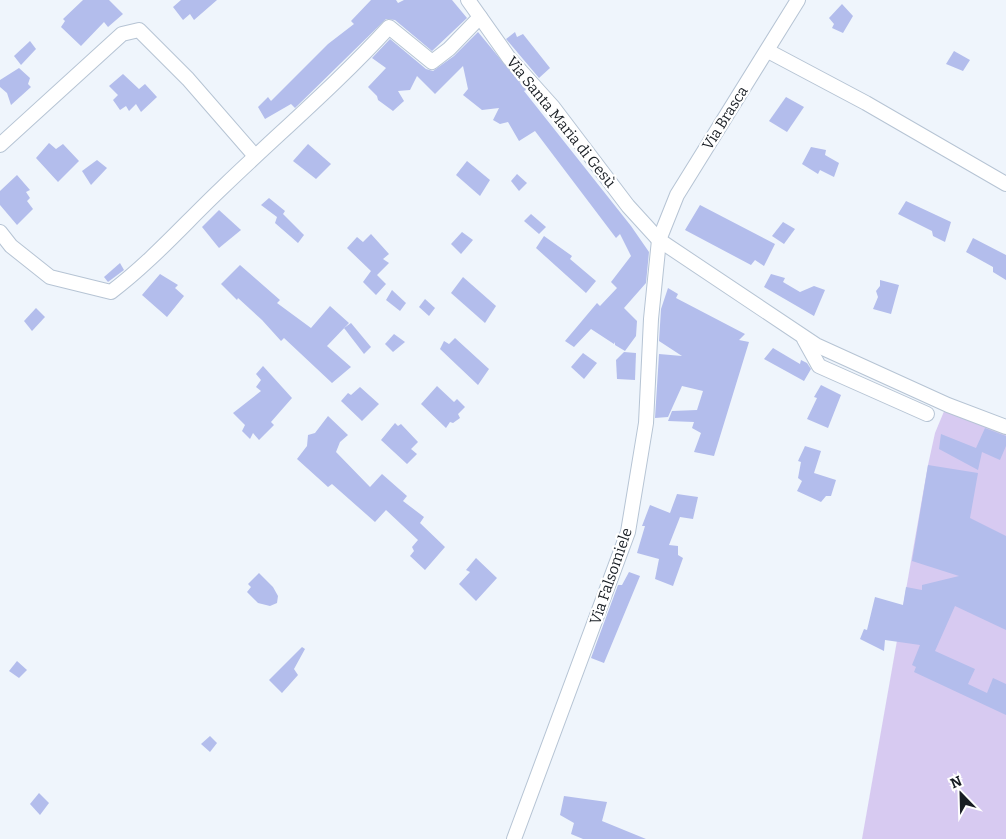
<svg xmlns="http://www.w3.org/2000/svg" width="1006" height="839" font-family="Bitter,serif">
<rect width="100%" height="100%" fill="#eff5fc"/>
<path fill="#d7caf1" d="M 945,409 L 1006,431 L 1006,839 L 862,839 L 928,465 L 935,433 Z"/>
<g fill="#b3bdec">
<path d="M 83,0 L 109,0 L 123,14 L 108,27 L 104,22 L 81,46 L 61,27 L 65,21 L 63,19 Z"/>
<path d="M 181,0 L 217,0 L 194,20 L 190,14 L 183,20 L 173,7 Z"/>
<path d="M 371,0 L 396,0 L 398,3 L 404,0 L 452,0 L 467,18 L 432,51 L 395,20 L 386,19 L 295,108 L 291,104 L 265,119 L 258,107 L 268,97 L 271,101 L 328,44 L 354,24 L 351,21 Z"/>
<path d="M 842,4 L 853,16 L 843,33 L 832,28 L 834,24 L 829,18 Z"/>
<path d="M 478,32 L 526,90 L 524,91 L 631,226 L 649,252 L 646,283 L 624,308 L 637,321 L 636,336 L 625,351 L 615,345 L 615,342 L 614,344 L 591,329 L 574,347 L 565,341 L 597,303 L 600,306 L 617,288 L 611,282 L 631,256 L 620,234 L 616,238 L 535,131 L 519,141 L 508,122 L 500,124 L 493,120 L 499,108 L 482,110 L 463,95 L 468,89 L 463,66 L 435,94 L 417,76 L 410,90 L 398,91 L 404,101 L 393,111 L 378,100 L 377,96 L 368,87 L 386,68 L 372,58 L 390,39 L 426,69 L 433,71 L 454,56 Z"/>
<path d="M 515,32 L 517,37 L 523,34 L 550,68 L 539,78 L 506,39 Z"/>
<path d="M 30,41 L 36,49 L 21,65 L 14,56 Z"/>
<path d="M 954,51 L 970,60 L 963,71 L 946,64 Z"/>
<path d="M 19,68 L 30,78 L 28,84 L 31,87 L 11,105 L 7,93 L 0,87 L 0,80 Z"/>
<path d="M 123,74 L 139,89 L 145,84 L 157,97 L 141,112 L 136,104 L 129,111 L 126,106 L 120,110 L 113,100 L 118,95 L 109,86 Z"/>
<path d="M 786,97 L 804,107 L 787,132 L 769,121 Z"/>
<path d="M 49,143 L 56,149 L 63,144 L 79,161 L 58,182 L 36,158 Z"/>
<path d="M 308,144 L 331,164 L 316,179 L 293,161 Z"/>
<path d="M 811,147 L 826,150 L 825,155 L 839,163 L 834,177 L 820,170 L 818,174 L 802,164 Z"/>
<path d="M 97,160 L 107,168 L 91,185 L 82,171 Z"/>
<path d="M 467,161 L 490,180 L 480,196 L 456,175 Z"/>
<path d="M 517,174 L 527,183 L 519,191 L 511,181 Z"/>
<path d="M 17,175 L 30,190 L 26,192 L 30,198 L 27,201 L 33,209 L 17,225 L 0,205 L 0,191 Z"/>
<path d="M 269,198 L 285,211 L 283,214 L 304,235 L 298,243 L 275,223 L 277,217 L 261,205 Z"/>
<path d="M 906,201 L 951,222 L 945,242 L 933,236 L 932,231 L 898,214 Z"/>
<path d="M 700,205 L 775,244 L 764,266 L 755,260 L 751,265 L 685,230 Z"/>
<path d="M 219,210 L 241,230 L 219,248 L 202,227 Z"/>
<path d="M 531,214 L 546,227 L 539,234 L 524,221 Z"/>
<path d="M 783,222 L 795,229 L 784,244 L 772,236 Z"/>
<path d="M 462,232 L 473,240 L 461,254 L 451,244 Z"/>
<path d="M 371,234 L 389,254 L 383,259 L 389,263 L 377,275 L 386,284 L 376,295 L 363,282 L 371,271 L 347,248 L 357,237 L 363,242 Z"/>
<path d="M 544,236 L 572,256 L 570,259 L 596,281 L 586,293 L 536,248 Z"/>
<path d="M 973,238 L 1006,255 L 1006,280 L 993,272 L 993,267 L 966,252 Z"/>
<path d="M 120,263 L 124,270 L 108,282 L 104,277 Z"/>
<path d="M 240,265 L 280,300 L 277,303 L 311,328 L 330,306 L 349,323 L 327,346 L 351,367 L 332,383 L 284,338 L 281,341 L 262,320 L 238,298 L 237,300 L 221,284 Z"/>
<path d="M 160,274 L 178,285 L 175,288 L 184,296 L 167,317 L 142,295 Z"/>
<path d="M 771,274 L 785,278 L 783,282 L 800,292 L 814,286 L 825,290 L 814,316 L 764,287 Z"/>
<path d="M 463,277 L 496,306 L 485,323 L 451,293 Z"/>
<path d="M 880,280 L 899,285 L 891,314 L 873,309 L 878,297 L 876,291 L 880,286 Z"/>
<path d="M 668,288 L 678,294 L 676,298 L 745,334 L 739,340 L 749,342 L 714,456 L 694,452 L 701,433 L 692,428 L 694,422 L 668,421 L 672,411 L 697,410 L 703,391 L 682,386 L 668,417 L 655,418 L 659,354 L 682,356 L 659,341 L 661,309 Z"/>
<path d="M 392,290 L 406,303 L 400,311 L 386,300 Z"/>
<path d="M 425,299 L 435,308 L 429,316 L 419,307 Z"/>
<path d="M 36,308 L 45,317 L 32,331 L 24,321 Z"/>
<path d="M 351,323 L 371,347 L 364,354 L 344,328 Z"/>
<path d="M 394,334 L 405,342 L 393,352 L 385,344 Z"/>
<path d="M 455,338 L 489,369 L 478,385 L 440,349 L 444,341 L 449,344 Z"/>
<path d="M 773,348 L 800,364 L 801,360 L 807,363 L 811,369 L 804,381 L 764,359 Z"/>
<path d="M 624,352 L 636,353 L 635,380 L 617,379 L 616,360 Z"/>
<path d="M 583,353 L 597,363 L 584,379 L 571,367 Z"/>
<path d="M 263,366 L 292,398 L 271,422 L 274,425 L 259,440 L 253,433 L 250,439 L 242,431 L 245,425 L 233,413 L 261,391 L 256,387 L 261,380 L 256,374 Z"/>
<path d="M 821,385 L 841,395 L 828,428 L 807,419 L 817,398 L 814,397 Z"/>
<path d="M 437,386 L 454,402 L 457,399 L 465,407 L 458,414 L 460,418 L 453,423 L 450,422 L 446,428 L 421,404 Z"/>
<path d="M 360,387 L 379,404 L 362,421 L 341,401 L 348,393 L 351,395 Z"/>
<path d="M 328,416 L 348,435 L 340,442 L 336,452 L 370,487 L 382,474 L 407,496 L 403,501 L 424,517 L 420,523 L 445,547 L 425,570 L 410,556 L 414,551 L 412,547 L 418,540 L 386,510 L 375,522 L 332,484 L 328,487 L 297,459 L 307,446 L 308,435 L 315,433 Z"/>
<path d="M 395,423 L 398,426 L 401,424 L 418,442 L 411,449 L 417,454 L 407,464 L 381,440 Z"/>
<path d="M 985,428 L 1006,436 L 1006,446 L 1000,460 L 982,452 L 978,470 L 939,449 L 941,434 L 976,448 Z"/>
<path d="M 805,446 L 821,451 L 814,473 L 836,480 L 831,496 L 826,496 L 821,502 L 797,491 L 802,481 L 798,478 L 801,462 L 798,461 Z"/>
<path d="M 928,465 L 978,473 L 970,518 L 1006,536 L 1006,630 L 955,606 L 935,651 L 975,669 L 968,684 L 987,693 L 993,678 L 1006,684 L 1006,715 L 914,672 L 916,667 L 912,665 L 920,645 L 885,640 L 884,651 L 860,639 L 864,629 L 867,630 L 875,597 L 903,605 L 906,587 L 922,590 L 922,585 L 959,576 L 912,561 Z"/>
<path d="M 677,494 L 698,497 L 693,519 L 680,517 L 669,545 L 678,546 L 678,555 L 683,558 L 673,586 L 655,579 L 659,559 L 637,553 L 645,526 L 642,526 L 650,505 L 670,513 Z"/>
<path d="M 476,558 L 497,578 L 476,601 L 459,584 L 470,572 L 466,570 Z"/>
<path d="M 629,572 L 640,576 L 604,663 L 591,658 L 618,585 L 622,585 Z"/>
<path d="M 259,573 L 273,587 L 278,596 L 277,603 L 270,606 L 258,603 L 247,592 L 251,587 L 248,584 Z"/>
<path d="M 302,647 L 305,649 L 294,669 L 298,675 L 282,693 L 269,680 Z"/>
<path d="M 17,661 L 27,670 L 19,678 L 9,671 Z"/>
<path d="M 210,736 L 217,743 L 210,752 L 201,744 Z"/>
<path d="M 39,793 L 49,803 L 40,815 L 30,804 Z"/>
<path d="M 564,796 L 607,802 L 602,821 L 646,839 L 583,839 L 571,834 L 574,823 L 560,815 Z"/>
</g>
<g fill="none" stroke-linecap="round" stroke-linejoin="round">
<defs>
<g id="minor">
<path d="M 468,0 L 509,58 L 553,107 L 628,206 L 659,240 L 816,345 L 948,405 L 1006,427"/>
<path d="M 768,51 L 866,103 L 1006,184"/>
<path d="M 0,145 L 122,34 L 139,30 L 188,79 L 255,156"/>
<path d="M 0,232 L 11,246 L 50,277 L 111,292 C 152,261 185,223 222,188 C 278,134 337,84 389,27 L 432,62 L 449,49 L 480,17"/>
<path d="M 804,339 L 819,366 L 927,414"/>
<path d="M 514,839 L 628,532 L 646,423 L 651,319 L 659,240 L 677,195 L 798,0"/>
</g>
</defs>
<use href="#minor" stroke="#b6c4d4" stroke-width="16"/>
<use href="#minor" stroke="#fff" stroke-width="14"/>
</g>
<g text-anchor="middle" stroke-width="4.5" stroke-linejoin="round" paint-order="stroke">
<g font-size="15" fill="#181d23" stroke="#fff">
<text transform="translate(725 118) rotate(-58)" y="5">Via Brasca</text>
<text transform="translate(561 122) rotate(51)" y="5">Via Santa Maria di Gesù</text>
<text transform="translate(611 576) rotate(-71)" y="5">Via Falsomiele</text>
</g>
</g>
<g transform="translate(961 794) rotate(337)" stroke="#ffffff" stroke-width="4" paint-order="stroke">
<path d="M0-4L9 19L0 12L-9 19Z" fill="#181d23"/>
<text y="-8" font-size="14" font-weight="bold" text-anchor="middle" fill="#181d23">N</text>
</g>
</svg>
